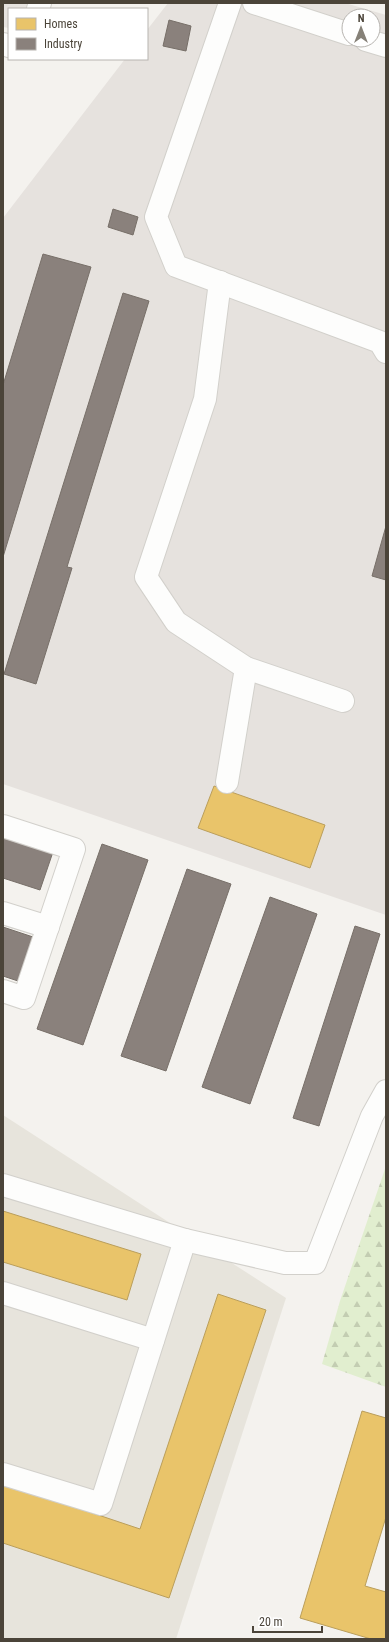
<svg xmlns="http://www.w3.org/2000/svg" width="389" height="1642" font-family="'Roboto Condensed',sans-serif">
<defs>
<pattern id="forest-firs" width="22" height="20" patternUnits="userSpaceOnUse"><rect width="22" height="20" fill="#e1eecf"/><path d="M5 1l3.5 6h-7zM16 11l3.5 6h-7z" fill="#c3cdb2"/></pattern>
</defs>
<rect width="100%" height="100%" fill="#f4f2ee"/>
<path fill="#e7e4dc" d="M 3,1115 L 286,1298 L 176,1639 L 3,1639 Z"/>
<path fill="#e6e2de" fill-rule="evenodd" d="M 168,3 L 345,3 L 386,15 L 386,915 L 3,784 L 3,218 L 125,59 L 147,59 L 147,30 ZM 349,16 L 373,16 L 373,40 L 349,40 Z"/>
<path fill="url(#forest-firs)" d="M 386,1166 L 386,1387 L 322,1364 L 340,1301 Z"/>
<path fill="#e6e3df" d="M 3,3 L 41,3 L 39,9 L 9,9 L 9,28 L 3,27 Z"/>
<g fill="#e9c46a" stroke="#ba9e5b">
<path d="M 214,786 L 325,825 L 310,868 L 198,828 Z"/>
<path d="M 3,1211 L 141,1254 L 127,1300 L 3,1262 Z"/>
<path d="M 218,1294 L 266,1310 L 169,1598 L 3,1543 L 3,1483 L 140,1529 Z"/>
<path d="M 362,1411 L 386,1418 L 386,1517 L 365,1586 L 386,1592 L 386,1639 L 371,1639 L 300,1618 Z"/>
</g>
<g fill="#8a817c" stroke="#776f68">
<path d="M 169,20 L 191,26 L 186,51 L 163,46 Z"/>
<path d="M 113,209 L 138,217 L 133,235 L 108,227 Z"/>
<path d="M 43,254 L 91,267 L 3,557 L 3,385 Z"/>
<path d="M 123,293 L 149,301 L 67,567 L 72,568 L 36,684 L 4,674 Z"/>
<path d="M 386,526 L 386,580 L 372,576 Z"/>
<path d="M 3,829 L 55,846 L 40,890 L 3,878 Z"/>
<path d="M 102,844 L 148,860 L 83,1045 L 37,1029 Z"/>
<path d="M 187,869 L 231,884 L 166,1071 L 121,1056 Z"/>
<path d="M 270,897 L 317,914 L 250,1104 L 202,1087 Z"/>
<path d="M 355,926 L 380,934 L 319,1126 L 293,1118 Z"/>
<path d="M 3,927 L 33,937 L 18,981 L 3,976 Z"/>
</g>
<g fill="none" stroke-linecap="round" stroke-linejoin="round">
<defs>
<g id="minor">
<path d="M 230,3 L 156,217 L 176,266 L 380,342 L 386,352"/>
<path d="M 254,3 L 349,34"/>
<path d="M 38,9 L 40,3"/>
<path d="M 366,40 L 386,46"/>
<path d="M 3,44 L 9,46"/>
<path d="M 220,282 L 205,399 L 146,577 L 176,622 L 246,668 L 343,701"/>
<path d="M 227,782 L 246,668"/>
<path d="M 3,826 L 74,849 L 24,998 L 3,991"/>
<path d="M 3,913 L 48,927"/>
<path d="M 3,1185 L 185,1240 L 285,1263 L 315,1263 L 372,1116 L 386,1091"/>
<path d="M 3,1293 L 153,1340"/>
<path d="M 3,1474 L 101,1504 L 185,1240"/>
</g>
</defs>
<use href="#minor" stroke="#d2d0cb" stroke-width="24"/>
<use href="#minor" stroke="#fdfdfc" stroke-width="22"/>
</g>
<rect width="389" height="1642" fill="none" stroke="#4b4439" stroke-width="8"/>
<rect x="8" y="8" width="140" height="52" fill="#ffffff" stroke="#b7b4b0"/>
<rect x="16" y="18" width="20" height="12" fill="#e9c46a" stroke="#b7b4b0"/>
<text x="44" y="28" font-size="12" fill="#4b4439">Homes</text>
<rect x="16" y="38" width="20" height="12" fill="#8a817c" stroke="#b7b4b0"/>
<text x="44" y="48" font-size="12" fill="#4b4439">Industry</text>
<g transform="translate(361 28)"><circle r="19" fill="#ffffff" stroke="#b7b4b0"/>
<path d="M0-3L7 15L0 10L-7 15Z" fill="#868178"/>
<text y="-6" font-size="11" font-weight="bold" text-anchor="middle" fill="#4b4439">N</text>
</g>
<path d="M253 1626v6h69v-6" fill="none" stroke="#4b4439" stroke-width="2"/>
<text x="259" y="1626" font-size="12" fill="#4b4439" stroke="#ffffff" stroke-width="3" paint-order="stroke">20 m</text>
</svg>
